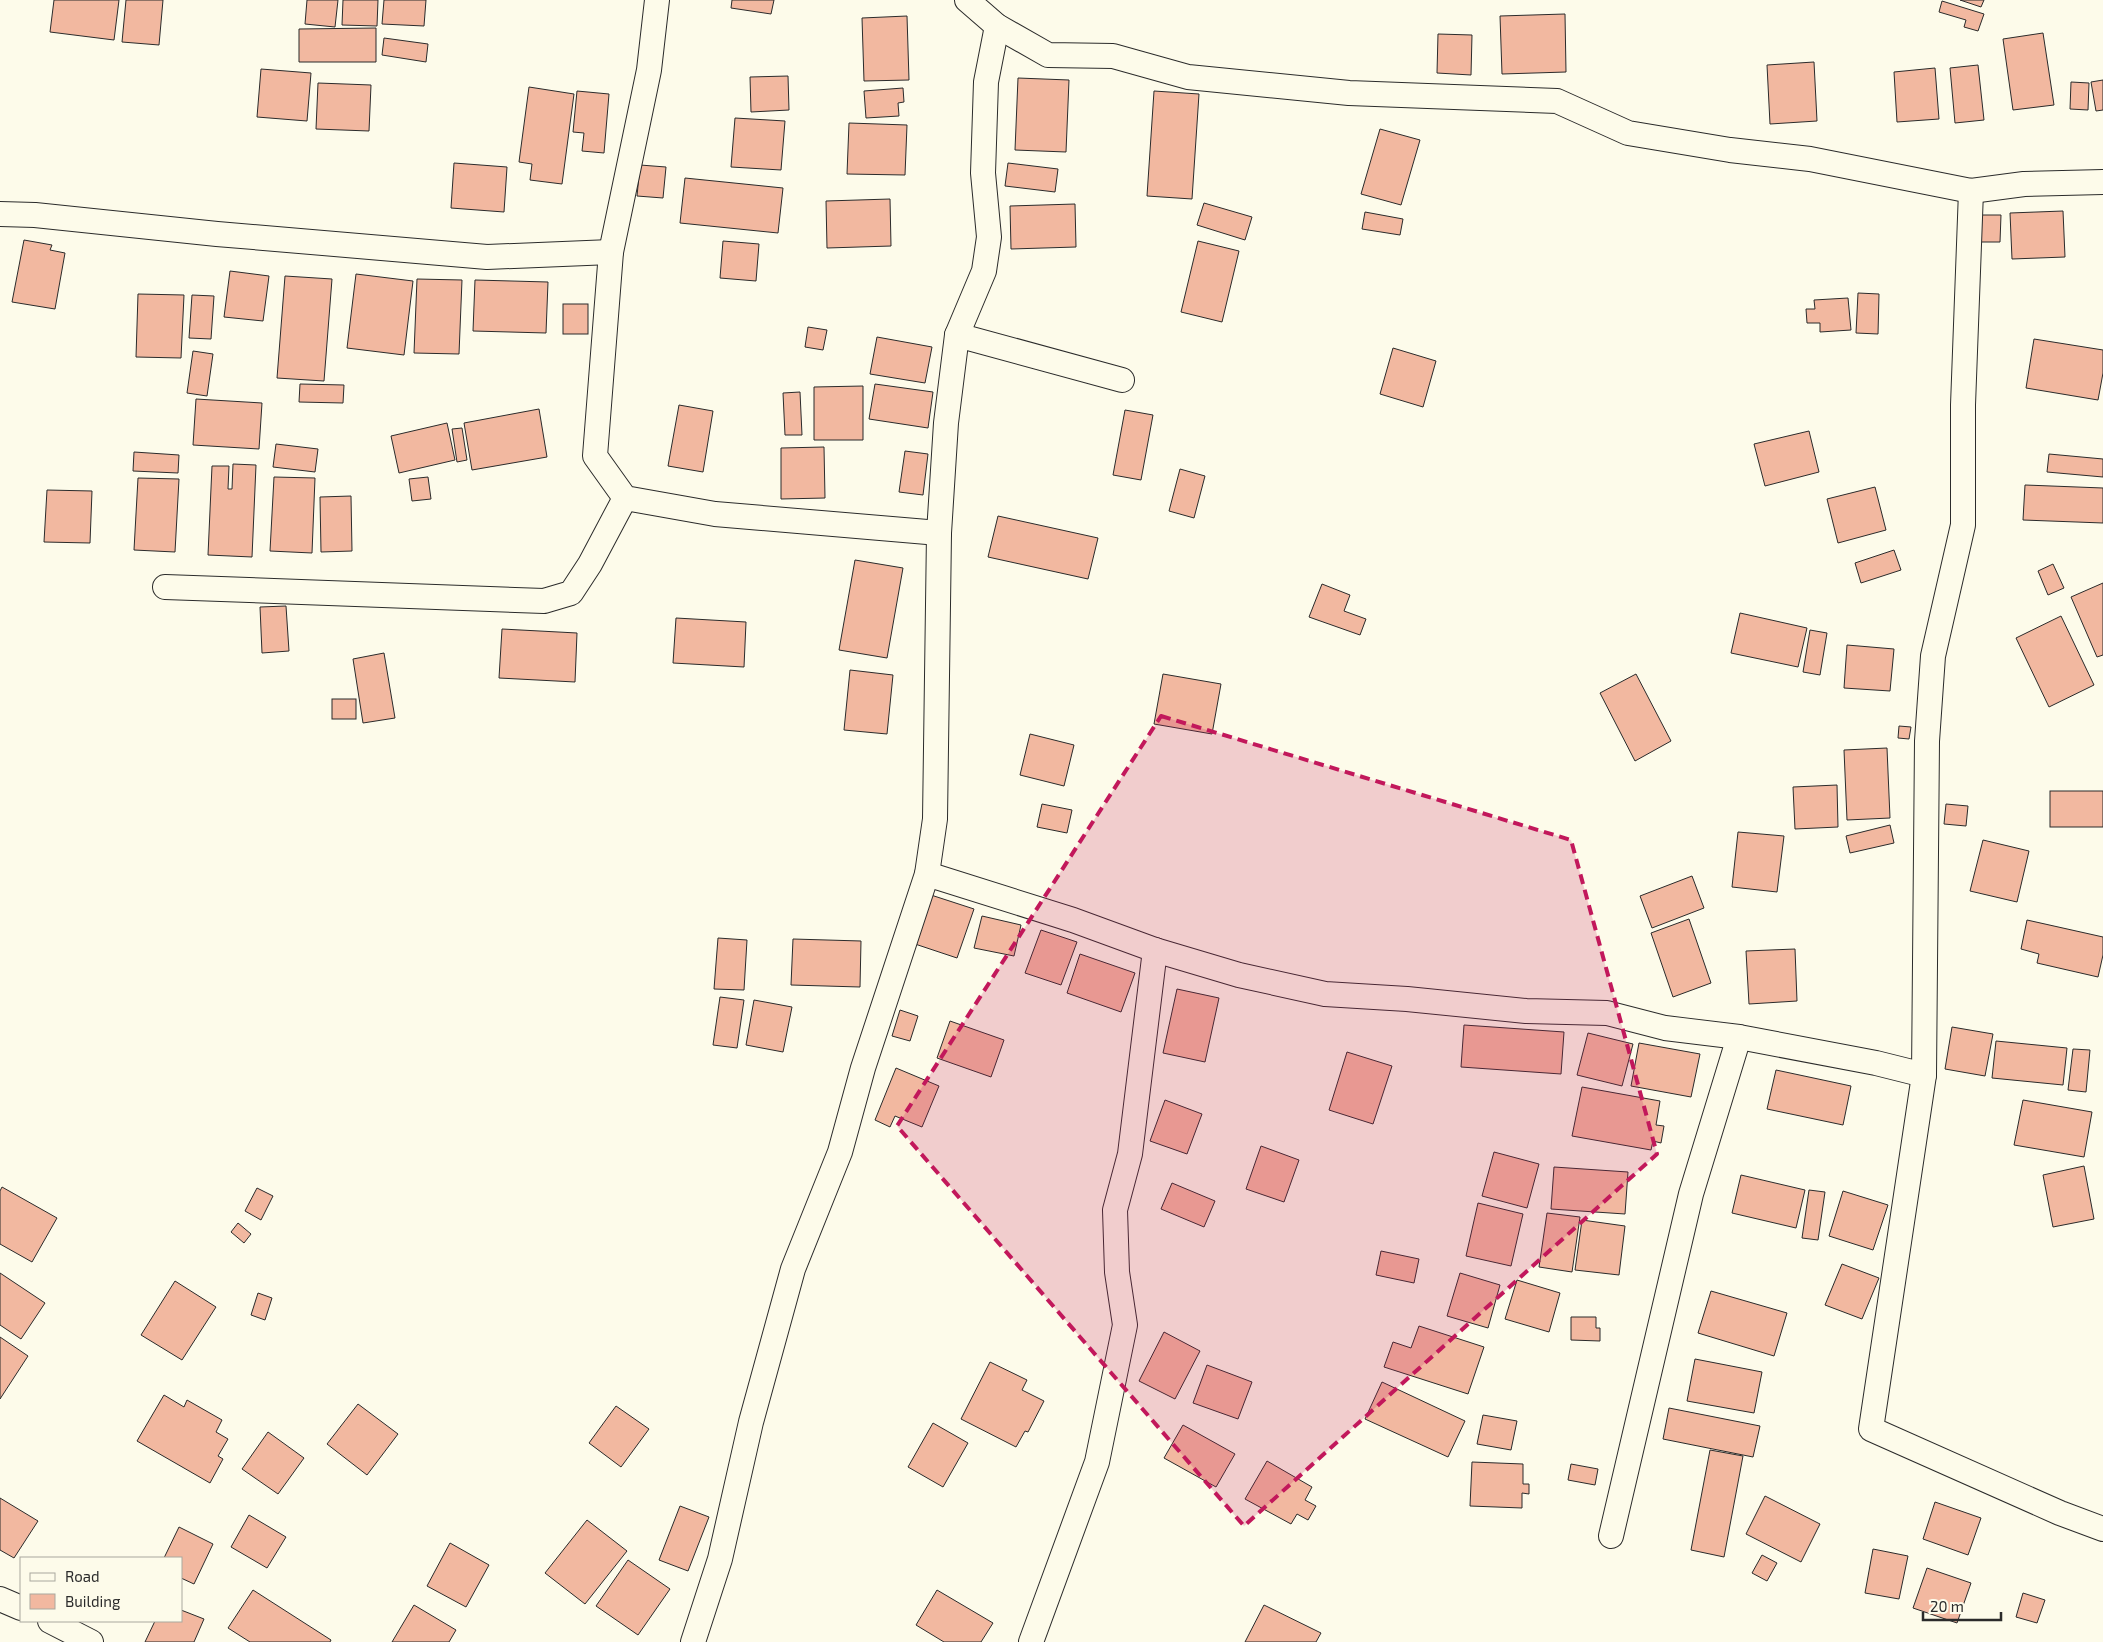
<svg xmlns="http://www.w3.org/2000/svg" width="2103" height="1642" font-family="'Exo 2',sans-serif">
<rect width="100%" height="100%" fill="#fdfbea"/>
<g fill="#f2b8a0" stroke="#2b2b2b">
<path d="M 54,0 L 119,0 L 114,40 L 50,32 Z"/>
<path d="M 126,0 L 163,0 L 159,45 L 122,42 Z"/>
<path d="M 307,0 L 338,0 L 335,27 L 305,24 Z"/>
<path d="M 343,0 L 378,0 L 377,26 L 342,25 Z"/>
<path d="M 384,0 L 426,0 L 424,26 L 382,24 Z"/>
<path d="M 732,0 L 774,0 L 771,14 L 731,8 Z"/>
<path d="M 1960,0 L 1984,0 L 1981,7 Z"/>
<path d="M 1942,1 L 1984,14 L 1978,31 L 1964,27 L 1966,20 L 1939,12 Z"/>
<path d="M 1565,14 L 1566,72 L 1502,74 L 1500,16 Z"/>
<path d="M 907,16 L 909,80 L 864,81 L 862,18 Z"/>
<path d="M 376,28 L 376,62 L 299,62 L 299,29 Z"/>
<path d="M 2043,33 L 2054,105 L 2013,110 L 2003,39 Z"/>
<path d="M 1438,34 L 1472,35 L 1471,75 L 1437,73 Z"/>
<path d="M 384,38 L 428,44 L 426,62 L 382,55 Z"/>
<path d="M 1814,62 L 1817,121 L 1770,124 L 1767,65 Z"/>
<path d="M 1978,65 L 1984,120 L 1955,123 L 1950,68 Z"/>
<path d="M 1935,68 L 1939,119 L 1897,122 L 1894,72 Z"/>
<path d="M 261,69 L 311,73 L 307,121 L 257,117 Z"/>
<path d="M 788,76 L 789,110 L 751,112 L 750,77 Z"/>
<path d="M 1018,78 L 1069,80 L 1066,152 L 1015,150 Z"/>
<path d="M 2103,80 L 2103,110 L 2096,111 L 2091,82 Z"/>
<path d="M 2071,82 L 2089,83 L 2088,110 L 2070,109 Z"/>
<path d="M 318,83 L 371,85 L 369,131 L 316,129 Z"/>
<path d="M 529,87 L 574,94 L 562,184 L 530,180 L 532,164 L 519,162 Z"/>
<path d="M 903,88 L 904,102 L 898,103 L 899,116 L 866,118 L 864,91 Z"/>
<path d="M 577,91 L 609,94 L 604,153 L 582,151 L 584,133 L 573,132 Z"/>
<path d="M 1154,91 L 1199,94 L 1192,199 L 1147,196 Z"/>
<path d="M 735,118 L 785,121 L 781,170 L 731,167 Z"/>
<path d="M 849,123 L 907,125 L 905,175 L 847,174 Z"/>
<path d="M 1380,129 L 1420,140 L 1401,205 L 1361,194 Z"/>
<path d="M 454,163 L 507,167 L 504,212 L 451,208 Z"/>
<path d="M 1008,163 L 1058,169 L 1055,192 L 1005,186 Z"/>
<path d="M 640,165 L 666,167 L 663,198 L 637,196 Z"/>
<path d="M 685,178 L 783,188 L 778,233 L 680,223 Z"/>
<path d="M 890,199 L 891,246 L 827,248 L 826,201 Z"/>
<path d="M 1204,203 L 1252,217 L 1245,240 L 1197,225 Z"/>
<path d="M 1075,204 L 1076,247 L 1011,249 L 1010,206 Z"/>
<path d="M 2063,211 L 2065,257 L 2012,259 L 2010,213 Z"/>
<path d="M 1365,212 L 1403,219 L 1400,235 L 1362,229 Z"/>
<path d="M 1981,215 L 2001,215 L 2000,242 L 1980,242 Z"/>
<path d="M 24,240 L 52,245 L 50,250 L 65,253 L 55,309 L 12,302 Z"/>
<path d="M 723,241 L 759,244 L 756,281 L 720,278 Z"/>
<path d="M 1198,241 L 1239,251 L 1222,322 L 1181,312 Z"/>
<path d="M 230,271 L 269,276 L 263,321 L 224,317 Z"/>
<path d="M 356,274 L 413,281 L 404,355 L 347,348 Z"/>
<path d="M 285,276 L 332,279 L 324,381 L 277,378 Z"/>
<path d="M 417,279 L 462,280 L 459,354 L 414,353 Z"/>
<path d="M 475,280 L 548,282 L 546,333 L 473,331 Z"/>
<path d="M 1858,293 L 1879,294 L 1878,334 L 1856,333 Z"/>
<path d="M 138,294 L 184,295 L 181,358 L 136,357 Z"/>
<path d="M 192,295 L 214,296 L 211,339 L 189,338 Z"/>
<path d="M 1848,298 L 1851,330 L 1820,332 L 1820,323 L 1807,323 L 1806,309 L 1815,309 L 1814,300 Z"/>
<rect x="563" y="304" width="25" height="30"/>
<path d="M 808,327 L 827,330 L 823,350 L 805,347 Z"/>
<path d="M 877,337 L 932,347 L 925,383 L 870,374 Z"/>
<path d="M 2034,339 L 2103,350 L 2103,373 L 2098,400 L 2026,388 Z"/>
<path d="M 1393,348 L 1436,361 L 1423,407 L 1380,394 Z"/>
<path d="M 193,351 L 213,354 L 207,396 L 187,393 Z"/>
<path d="M 300,384 L 344,385 L 343,403 L 299,402 Z"/>
<path d="M 875,384 L 933,392 L 928,428 L 869,419 Z"/>
<path d="M 863,386 L 863,440 L 814,440 L 814,387 Z"/>
<path d="M 800,392 L 802,435 L 785,435 L 783,393 Z"/>
<path d="M 196,399 L 262,403 L 259,449 L 193,445 Z"/>
<path d="M 679,405 L 713,411 L 703,472 L 668,466 Z"/>
<path d="M 539,409 L 547,457 L 472,470 L 464,423 Z"/>
<path d="M 1125,410 L 1153,415 L 1141,480 L 1113,475 Z"/>
<path d="M 447,423 L 455,460 L 399,473 L 391,436 Z"/>
<path d="M 462,428 L 467,460 L 457,462 L 452,429 Z"/>
<path d="M 1809,431 L 1819,472 L 1765,486 L 1754,444 Z"/>
<path d="M 276,444 L 318,449 L 315,472 L 273,467 Z"/>
<path d="M 824,447 L 825,498 L 781,499 L 781,448 Z"/>
<path d="M 905,451 L 928,454 L 923,495 L 899,492 Z"/>
<path d="M 134,452 L 179,455 L 178,473 L 133,471 Z"/>
<path d="M 2049,454 L 2103,459 L 2103,477 L 2047,472 Z"/>
<path d="M 233,464 L 256,465 L 252,557 L 208,555 L 212,466 L 229,466 L 228,489 L 232,489 Z"/>
<path d="M 1180,469 L 1205,476 L 1194,518 L 1169,511 Z"/>
<path d="M 274,477 L 315,478 L 312,553 L 270,551 Z"/>
<path d="M 428,477 L 431,499 L 412,501 L 409,479 Z"/>
<path d="M 138,478 L 179,479 L 175,552 L 134,550 Z"/>
<path d="M 2025,485 L 2103,488 L 2103,523 L 2023,520 Z"/>
<path d="M 1875,487 L 1886,530 L 1838,543 L 1827,499 Z"/>
<path d="M 47,490 L 92,491 L 90,543 L 44,542 Z"/>
<path d="M 351,496 L 352,551 L 321,552 L 320,497 Z"/>
<path d="M 998,516 L 1098,538 L 1088,579 L 988,557 Z"/>
<path d="M 1894,550 L 1901,570 L 1861,583 L 1855,563 Z"/>
<path d="M 855,560 L 903,568 L 887,658 L 839,650 Z"/>
<path d="M 2053,564 L 2064,588 L 2048,595 L 2038,571 Z"/>
<path d="M 2103,583 L 2103,655 L 2097,657 L 2071,597 Z"/>
<path d="M 1322,584 L 1350,595 L 1344,611 L 1366,619 L 1360,635 L 1309,617 Z"/>
<path d="M 286,606 L 289,651 L 262,653 L 260,607 Z"/>
<path d="M 1740,613 L 1807,628 L 1798,667 L 1731,653 Z"/>
<path d="M 2061,616 L 2094,685 L 2049,707 L 2016,638 Z"/>
<path d="M 676,618 L 746,622 L 744,667 L 673,663 Z"/>
<path d="M 502,629 L 577,633 L 575,682 L 499,678 Z"/>
<path d="M 1810,630 L 1827,633 L 1820,675 L 1803,672 Z"/>
<path d="M 1847,645 L 1894,649 L 1890,691 L 1844,688 Z"/>
<path d="M 384,653 L 395,718 L 363,723 L 353,659 Z"/>
<path d="M 850,670 L 893,675 L 887,734 L 844,730 Z"/>
<path d="M 1163,674 L 1221,684 L 1212,734 L 1154,724 Z"/>
<path d="M 1636,674 L 1671,741 L 1635,761 L 1600,693 Z"/>
<rect x="332" y="699" width="24" height="20"/>
<path d="M 1899,726 L 1911,727 L 1909,739 L 1898,738 Z"/>
<path d="M 1030,734 L 1074,745 L 1064,786 L 1020,775 Z"/>
<path d="M 1887,748 L 1890,818 L 1847,820 L 1844,750 Z"/>
<path d="M 1837,785 L 1838,827 L 1795,829 L 1793,787 Z"/>
<rect x="2050" y="791" width="53" height="36"/>
<path d="M 1042,804 L 1072,810 L 1067,833 L 1037,827 Z"/>
<path d="M 1946,804 L 1968,806 L 1966,826 L 1944,824 Z"/>
<path d="M 1890,825 L 1894,843 L 1850,853 L 1846,836 Z"/>
<path d="M 1738,832 L 1784,836 L 1777,892 L 1732,887 Z"/>
<path d="M 1983,840 L 2029,851 L 2017,902 L 1970,891 Z"/>
<path d="M 1692,876 L 1704,908 L 1652,928 L 1640,896 Z"/>
<path d="M 931,895 L 974,909 L 957,958 L 915,944 Z"/>
<path d="M 982,916 L 1021,925 L 1014,956 L 974,948 Z"/>
<path d="M 1689,919 L 1711,983 L 1673,997 L 1651,933 Z"/>
<path d="M 2027,920 L 2103,937 L 2103,955 L 2098,977 L 2037,963 L 2039,954 L 2021,949 Z"/>
<path d="M 1041,930 L 1077,942 L 1061,985 L 1025,973 Z"/>
<path d="M 718,938 L 747,940 L 744,990 L 714,989 Z"/>
<path d="M 793,939 L 861,941 L 860,987 L 791,985 Z"/>
<path d="M 1795,949 L 1797,1001 L 1749,1004 L 1746,951 Z"/>
<path d="M 1080,954 L 1135,973 L 1121,1012 L 1067,993 Z"/>
<path d="M 1177,989 L 1219,998 L 1205,1062 L 1163,1053 Z"/>
<path d="M 720,997 L 744,1000 L 737,1048 L 713,1045 Z"/>
<path d="M 754,1000 L 792,1007 L 783,1052 L 746,1045 Z"/>
<path d="M 900,1010 L 918,1016 L 910,1041 L 892,1036 Z"/>
<path d="M 950,1021 L 1004,1040 L 991,1077 L 937,1058 Z"/>
<path d="M 1464,1025 L 1564,1032 L 1561,1074 L 1461,1067 Z"/>
<path d="M 1952,1027 L 1993,1034 L 1985,1076 L 1945,1069 Z"/>
<path d="M 1588,1033 L 1633,1044 L 1622,1086 L 1577,1075 Z"/>
<path d="M 1996,1041 L 2067,1048 L 2063,1085 L 1992,1078 Z"/>
<path d="M 1639,1043 L 1700,1054 L 1691,1097 L 1631,1086 Z"/>
<path d="M 2073,1049 L 2090,1050 L 2086,1092 L 2068,1090 Z"/>
<path d="M 1347,1052 L 1392,1066 L 1373,1124 L 1329,1110 Z"/>
<path d="M 896,1068 L 939,1086 L 922,1127 L 895,1116 L 890,1127 L 875,1120 Z"/>
<path d="M 1776,1070 L 1851,1086 L 1843,1125 L 1767,1109 Z"/>
<path d="M 1582,1087 L 1660,1101 L 1656,1125 L 1664,1126 L 1661,1143 L 1653,1141 L 1651,1150 L 1572,1136 Z"/>
<path d="M 1165,1100 L 1202,1114 L 1187,1154 L 1150,1141 Z"/>
<path d="M 2023,1100 L 2092,1112 L 2084,1157 L 2014,1145 Z"/>
<path d="M 1261,1146 L 1299,1160 L 1284,1202 L 1246,1189 Z"/>
<path d="M 1494,1152 L 1539,1164 L 1527,1208 L 1482,1196 Z"/>
<path d="M 2084,1166 L 2094,1219 L 2053,1227 L 2043,1175 Z"/>
<path d="M 1554,1167 L 1628,1172 L 1625,1214 L 1551,1209 Z"/>
<path d="M 1741,1175 L 1805,1190 L 1796,1228 L 1732,1213 Z"/>
<path d="M 1172,1183 L 1215,1201 L 1204,1227 L 1161,1209 Z"/>
<path d="M 2,1187 L 57,1218 L 32,1262 L 0,1244 L 0,1191 Z"/>
<path d="M 257,1188 L 273,1196 L 261,1220 L 245,1211 Z"/>
<path d="M 1809,1190 L 1825,1192 L 1818,1240 L 1802,1238 Z"/>
<path d="M 1843,1191 L 1888,1205 L 1873,1250 L 1829,1236 Z"/>
<path d="M 1478,1203 L 1523,1214 L 1511,1266 L 1466,1256 Z"/>
<path d="M 1547,1213 L 1580,1217 L 1572,1272 L 1539,1267 Z"/>
<path d="M 1582,1220 L 1625,1226 L 1619,1275 L 1575,1270 Z"/>
<path d="M 238,1223 L 251,1234 L 244,1243 L 231,1232 Z"/>
<path d="M 1381,1251 L 1419,1259 L 1414,1283 L 1376,1275 Z"/>
<path d="M 1842,1264 L 1879,1278 L 1862,1319 L 1825,1305 Z"/>
<path d="M 0,1273 L 45,1303 L 21,1339 L 0,1325 Z"/>
<path d="M 1460,1273 L 1500,1285 L 1488,1328 L 1447,1316 Z"/>
<path d="M 1517,1280 L 1560,1293 L 1549,1332 L 1505,1319 Z"/>
<path d="M 175,1281 L 216,1307 L 182,1360 L 141,1335 Z"/>
<path d="M 1711,1291 L 1787,1313 L 1774,1356 L 1698,1333 Z"/>
<path d="M 258,1293 L 272,1298 L 265,1320 L 251,1315 Z"/>
<path d="M 1571,1317 L 1596,1317 L 1596,1328 L 1600,1328 L 1600,1341 L 1571,1340 Z"/>
<path d="M 1419,1326 L 1484,1347 L 1468,1394 L 1384,1367 L 1393,1342 L 1411,1348 Z"/>
<path d="M 1164,1332 L 1200,1351 L 1175,1399 L 1139,1381 Z"/>
<path d="M 0,1337 L 28,1356 L 0,1399 Z"/>
<path d="M 1695,1359 L 1762,1372 L 1754,1413 L 1687,1401 Z"/>
<path d="M 990,1362 L 1027,1380 L 1022,1390 L 1044,1401 L 1028,1432 L 1025,1431 L 1016,1447 L 961,1419 Z"/>
<path d="M 1207,1365 L 1252,1382 L 1238,1419 L 1193,1403 Z"/>
<path d="M 1382,1382 L 1465,1421 L 1448,1457 L 1365,1419 Z"/>
<path d="M 164,1395 L 184,1407 L 187,1400 L 222,1420 L 216,1432 L 228,1439 L 218,1456 L 223,1459 L 210,1483 L 137,1441 Z"/>
<path d="M 358,1404 L 398,1434 L 367,1475 L 327,1444 Z"/>
<path d="M 616,1406 L 649,1429 L 621,1467 L 589,1443 Z"/>
<path d="M 1669,1408 L 1760,1426 L 1753,1457 L 1663,1439 Z"/>
<path d="M 1483,1415 L 1517,1421 L 1511,1450 L 1477,1444 Z"/>
<path d="M 933,1423 L 968,1443 L 943,1487 L 908,1467 Z"/>
<path d="M 1183,1425 L 1235,1454 L 1216,1487 L 1164,1458 Z"/>
<path d="M 268,1432 L 304,1458 L 278,1494 L 242,1469 Z"/>
<path d="M 1710,1450 L 1743,1456 L 1724,1557 L 1691,1550 Z"/>
<path d="M 1267,1461 L 1312,1487 L 1305,1500 L 1316,1506 L 1308,1520 L 1297,1514 L 1291,1524 L 1245,1499 Z"/>
<path d="M 1472,1462 L 1523,1464 L 1523,1484 L 1529,1484 L 1529,1494 L 1522,1493 L 1522,1508 L 1470,1506 Z"/>
<path d="M 1571,1464 L 1598,1469 L 1595,1485 L 1568,1480 Z"/>
<path d="M 1765,1496 L 1820,1524 L 1801,1562 L 1746,1534 Z"/>
<path d="M 0,1498 L 38,1521 L 14,1558 L 0,1550 Z"/>
<path d="M 1935,1502 L 1981,1518 L 1968,1555 L 1923,1539 Z"/>
<path d="M 680,1506 L 709,1517 L 688,1571 L 659,1560 Z"/>
<path d="M 249,1515 L 286,1537 L 267,1568 L 231,1547 Z"/>
<path d="M 587,1520 L 627,1551 L 585,1604 L 545,1573 Z"/>
<path d="M 179,1527 L 213,1544 L 194,1584 L 181,1578 L 181,1558 L 164,1558 Z"/>
<path d="M 450,1543 L 489,1565 L 466,1607 L 427,1586 Z"/>
<path d="M 1873,1549 L 1908,1556 L 1899,1599 L 1865,1593 Z"/>
<path d="M 1762,1555 L 1777,1563 L 1767,1581 L 1752,1573 Z"/>
<path d="M 628,1560 L 670,1589 L 638,1635 L 596,1606 Z"/>
<path d="M 1927,1568 L 1971,1583 L 1957,1623 L 1913,1608 Z"/>
<path d="M 253,1590 L 331,1640 L 330,1642 L 250,1642 L 228,1628 Z"/>
<path d="M 937,1590 L 993,1623 L 981,1642 L 944,1642 L 916,1625 Z"/>
<path d="M 2023,1593 L 2045,1600 L 2037,1623 L 2016,1617 Z"/>
<path d="M 414,1605 L 456,1630 L 449,1642 L 392,1642 Z"/>
<path d="M 1264,1605 L 1321,1633 L 1316,1642 L 1245,1642 Z"/>
<path d="M 181,1610 L 204,1619 L 194,1642 L 145,1642 L 155,1621 L 181,1621 Z"/>
</g>
<g fill="none" stroke-linecap="round" stroke-linejoin="round">
<defs>
<g id="street">
<path d="M 657,0 L 649,70 L 611,252 L 595,456 L 625,498 L 715,514 L 939,533"/>
<path d="M 967,0 L 997,26 L 1048,55 L 1113,56 L 1188,77 L 1349,93 L 1557,101 L 1628,133 L 1730,150 L 1810,159 L 1971,191 L 2024,184 L 2103,182"/>
<path d="M 1971,191 L 1963,405 L 1963,525 L 1933,656 L 1927,741 L 1924,1075 L 1871,1429 L 2060,1513 L 2103,1529"/>
<path d="M 0,214 L 35,215 L 217,234 L 487,257 L 611,252"/>
<path d="M 957,335 L 1122,380"/>
<path d="M 165,587 L 544,601 L 571,593 L 590,564 L 625,498"/>
<path d="M 927,874 L 1073,920 L 1155,950 L 1239,975 L 1325,994 L 1407,999 L 1526,1011 L 1607,1013 L 1665,1028 L 1739,1037 L 1876,1063 L 1924,1075"/>
<path d="M 1611,1536 L 1691,1194 L 1739,1037"/>
<path d="M 0,1599 L 21,1608"/>
<path d="M 50,1621 L 91,1642"/>
<path d="M 693,1642 L 720,1559 L 751,1422 L 793,1269 L 840,1152 L 863,1068 L 927,874 L 935,819 L 939,533 L 946,423 L 957,335 L 984,271 L 989,237 L 983,173 L 986,82 L 997,26"/>
<path d="M 1031,1642 L 1097,1462 L 1125,1325 L 1117,1272 L 1115,1210 L 1130,1154 L 1155,950"/>
</g>
</defs>
<use href="#street" stroke="#2b2b2b" stroke-width="26"/>
<use href="#street" stroke="#fdfbea" stroke-width="24"/>
</g>
<path fill="#c2185b" fill-opacity="0.2" stroke="#c2185b" stroke-width="4" stroke-dasharray="10 6" stroke-linejoin="round" d="M 1161,716 L 1571,840 L 1657,1154 L 1244,1526 L 897,1126 Z"/>
<rect x="20" y="1557" width="162" height="65" fill="#fdfbea" stroke="#a9a89e"/>
<rect x="30" y="1573" width="25" height="8" fill="#fdfbea" stroke="#a9a89e"/>
<text x="65" y="1582" font-size="15" fill="#2b2b2b">Road</text>
<rect x="30" y="1594" width="25" height="15" fill="#f2b8a0" stroke="#a9a89e"/>
<text x="65" y="1607" font-size="15" fill="#2b2b2b">Building</text>
<path d="M1923 1612v8h78v-8" fill="none" stroke="#2b2b2b" stroke-width="2.5"/>
<text x="1930" y="1612" font-size="15" fill="#2b2b2b" stroke="#fdfbea" stroke-width="4" paint-order="stroke">20 m</text>
</svg>
